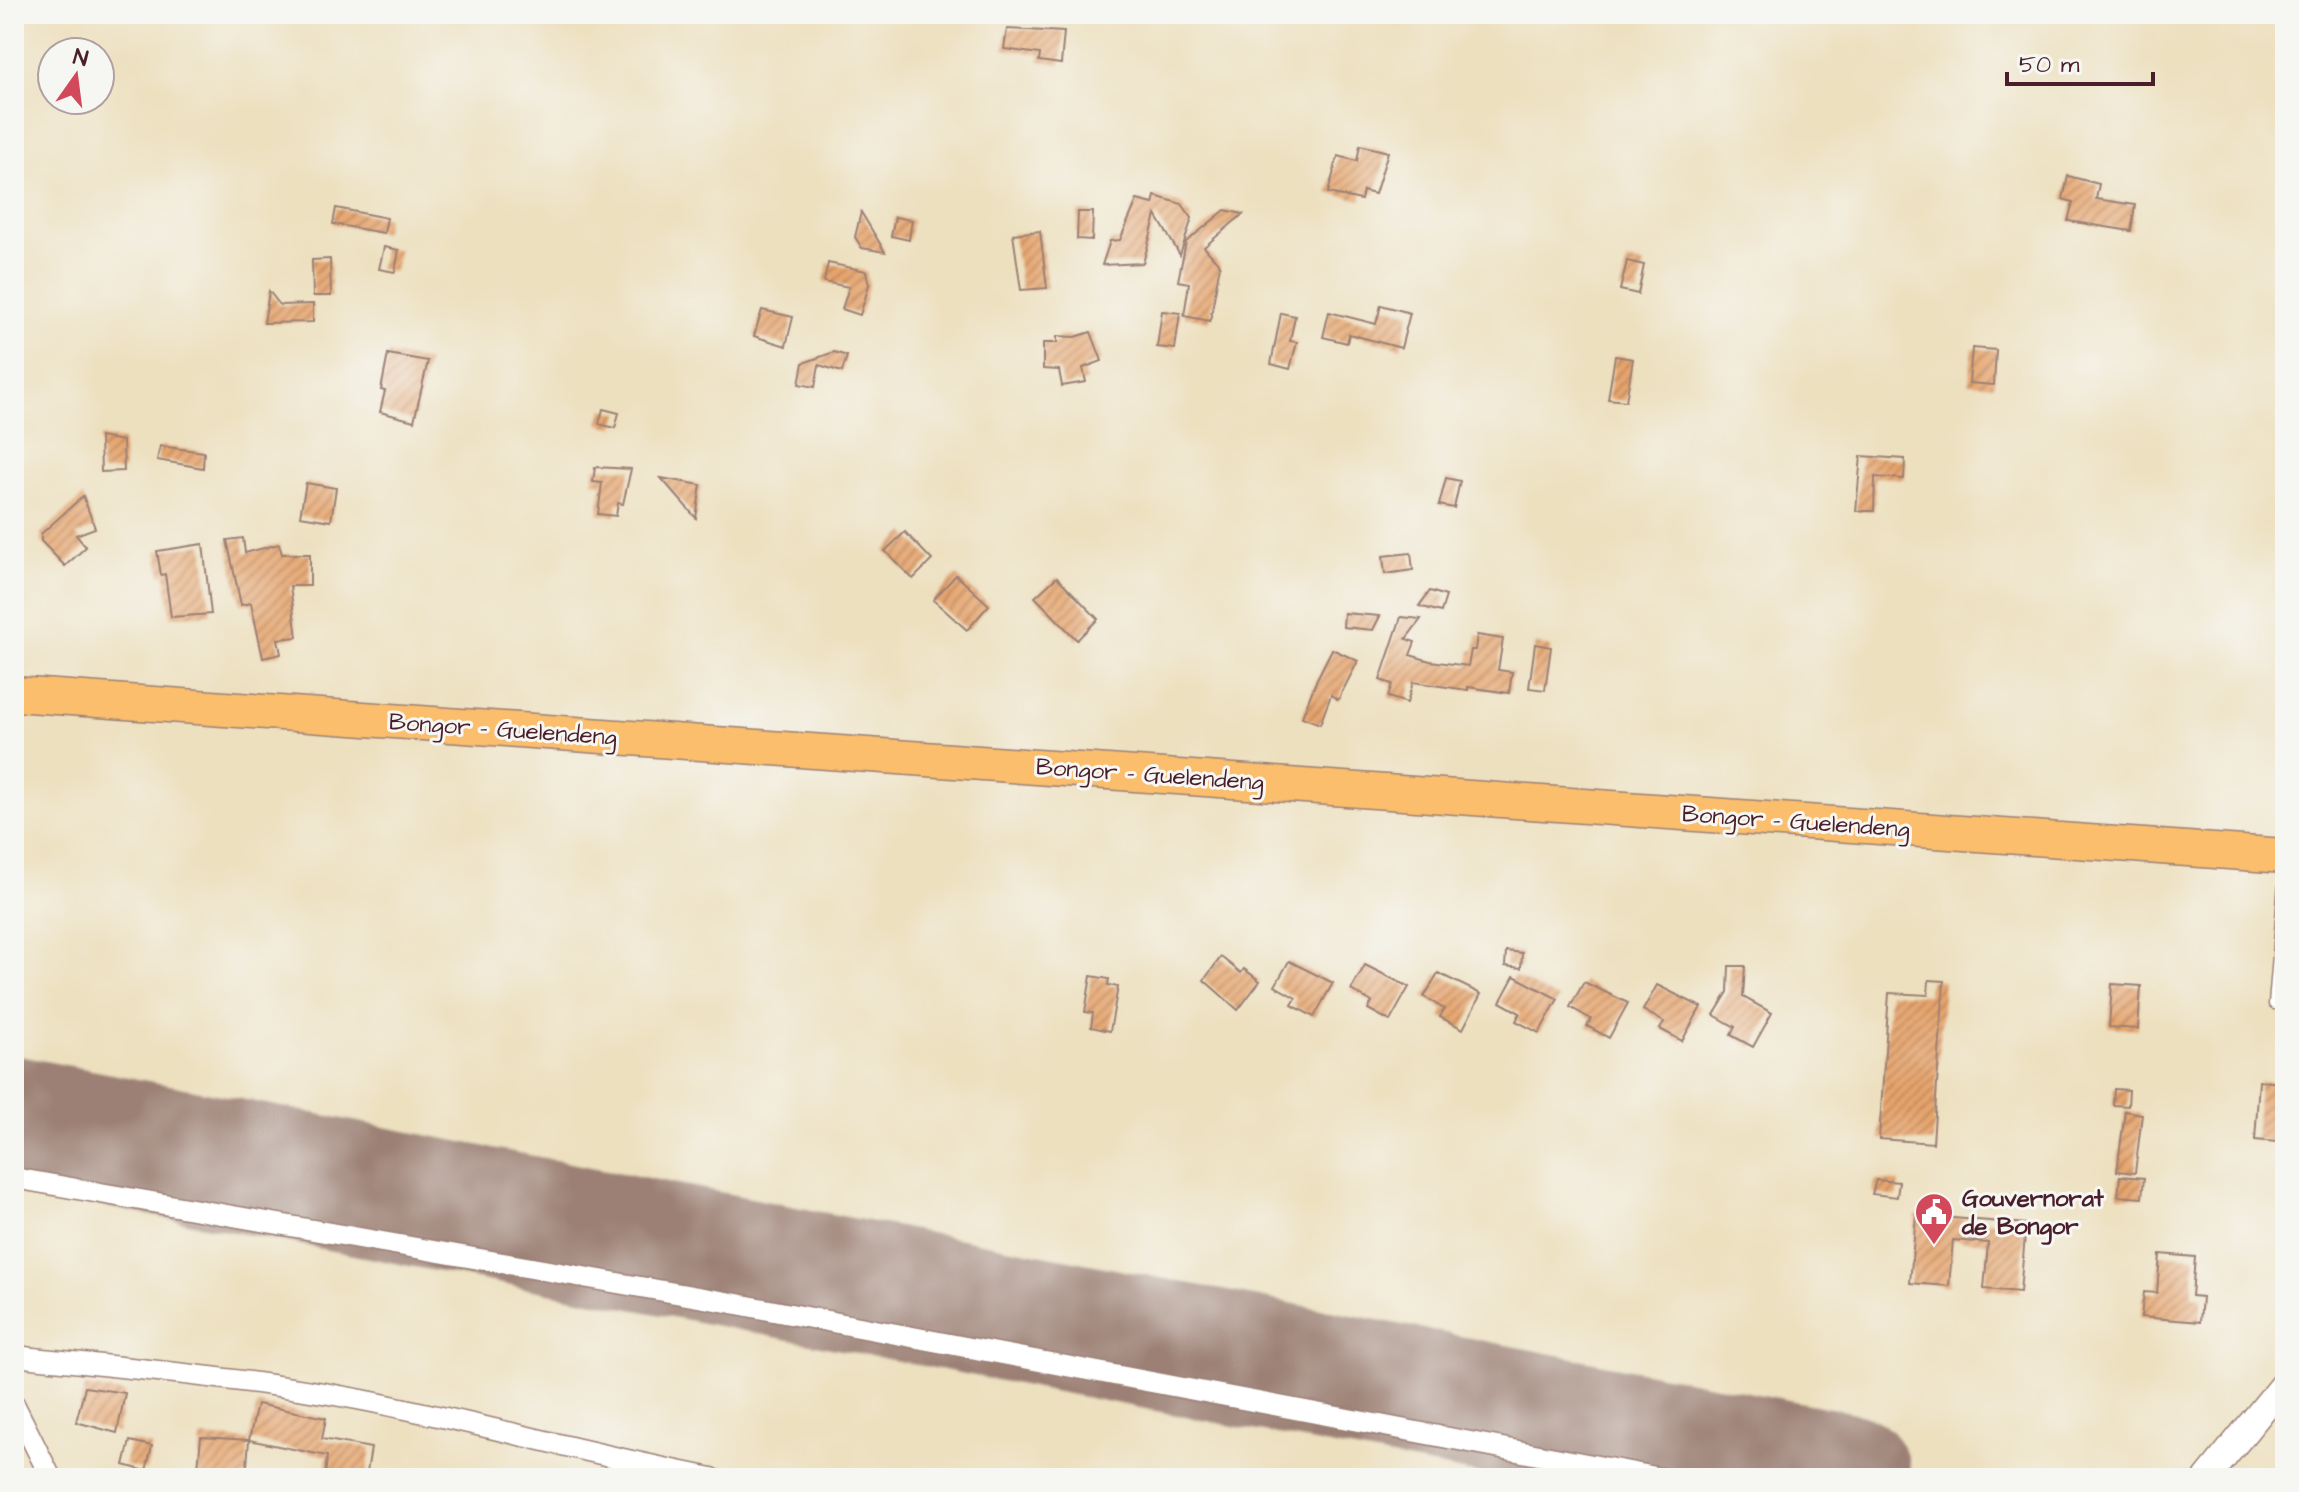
<svg xmlns="http://www.w3.org/2000/svg" width="2299" height="1492" font-family="'Architects Daughter',sans-serif">
<defs>
<pattern id="building-hatch" width="6" height="6" patternUnits="userSpaceOnUse" patternTransform="scale(2)"><rect width="6" height="6" fill="#e6a46d"/><path d="M-1 1l2-2M0 6l6-6M5 7l2-2" fill="none" stroke="#bc855a"/></pattern>
</defs>
<rect width="100%" height="100%" fill="#f6f6f2"/>
<filter id="ink" filterUnits="userSpaceOnUse"><feTurbulence type="fractalNoise" baseFrequency=".0125" numOctaves="2"/><feDisplacementMap in="SourceGraphic" scale="16" xChannelSelector="R" yChannelSelector="G"/><feConvolveMatrix kernelMatrix="1 2 1 2 8 2 1 2 1" color-interpolation-filters="sRGB"/></filter>
<filter id="wash" filterUnits="userSpaceOnUse"><feTurbulence type="fractalNoise" baseFrequency=".006" numOctaves="4" result="noise"/><feDisplacementMap in="SourceGraphic" scale="32" xChannelSelector="R" yChannelSelector="G"/><feGaussianBlur stdDeviation="1.8" result="paint"/><feColorMatrix in="noise" values="0 0 0 0 0 0 0 0 0 0 0 0 0 0 0 0 0 1.4 0 .05"/><feComposite in="paint" operator="in"/></filter>
<g filter="url(#wash)">
<rect width="100%" height="100%" fill="#ede0bf"/>
<g fill="none" stroke-linecap="round" stroke-linejoin="round">
<path stroke="#9c8075" stroke-width="132" d="M 14,1122 L 1845,1478"/>
</g>
<g id="blocks">
<g fill="url(#building-hatch)">
<path d="M 1007,29 L 1064,32 L 1061,64 L 1039,61 L 1040,54 L 1004,49 Z"/>
<path d="M 1360,145 L 1388,152 L 1375,194 L 1363,191 L 1361,200 L 1328,193 L 1338,156 L 1357,161 Z"/>
<path d="M 2068,176 L 2099,184 L 2096,199 L 2135,205 L 2131,231 L 2068,221 L 2073,202 L 2063,199 Z"/>
<path d="M 1155,196 L 1182,204 L 1192,218 L 1180,255 L 1156,215 L 1143,263 L 1102,265 L 1110,241 L 1120,240 L 1137,200 L 1153,204 Z"/>
<path d="M 336,208 L 387,218 L 384,233 L 333,224 Z"/>
<path d="M 1225,210 L 1243,214 L 1204,247 L 1220,265 L 1210,321 L 1184,316 L 1189,283 L 1178,281 L 1186,242 Z"/>
<path d="M 861,212 L 885,252 L 862,248 L 855,237 Z"/>
<path d="M 1078,212 L 1093,212 L 1092,240 L 1077,239 Z"/>
<path d="M 895,217 L 912,220 L 909,240 L 891,236 Z"/>
<path d="M 1040,231 L 1047,288 L 1021,290 L 1013,234 Z"/>
<path d="M 384,247 L 399,250 L 395,272 L 379,269 Z"/>
<path d="M 330,259 L 331,296 L 313,296 L 312,260 Z"/>
<path d="M 1627,261 L 1644,265 L 1638,294 L 1620,290 Z"/>
<path d="M 828,263 L 866,271 L 869,285 L 860,315 L 842,309 L 849,287 L 824,282 Z"/>
<path d="M 269,291 L 280,305 L 313,304 L 313,322 L 264,323 Z"/>
<path d="M 1381,305 L 1410,313 L 1401,348 L 1349,334 L 1347,343 L 1323,337 L 1329,312 L 1376,324 Z"/>
<path d="M 762,310 L 793,317 L 786,346 L 754,336 Z"/>
<path d="M 1162,311 L 1180,313 L 1175,349 L 1157,347 Z"/>
<path d="M 1281,313 L 1295,316 L 1290,341 L 1297,342 L 1290,369 L 1271,364 Z"/>
<path d="M 1091,332 L 1102,361 L 1083,368 L 1086,382 L 1062,386 L 1059,370 L 1043,369 L 1043,343 L 1057,343 L 1057,336 L 1075,337 Z"/>
<path d="M 1972,348 L 1996,350 L 1994,385 L 1969,383 Z"/>
<path d="M 834,352 L 847,356 L 842,372 L 819,365 L 815,387 L 799,384 L 803,363 Z"/>
<path d="M 388,354 L 428,361 L 414,421 L 380,412 L 385,391 L 381,390 Z"/>
<path d="M 1615,356 L 1633,359 L 1626,401 L 1608,399 Z"/>
<path d="M 603,409 L 619,413 L 615,428 L 599,424 Z"/>
<path d="M 100,437 L 123,441 L 124,471 L 101,472 Z"/>
<path d="M 160,446 L 204,452 L 203,468 L 157,460 Z"/>
<path d="M 1861,456 L 1905,459 L 1904,479 L 1875,477 L 1874,511 L 1856,511 Z"/>
<path d="M 595,467 L 631,469 L 623,504 L 618,503 L 616,516 L 598,514 L 602,483 L 593,482 Z"/>
<path d="M 661,478 L 701,485 L 696,518 Z"/>
<path d="M 1446,478 L 1460,481 L 1454,508 L 1439,505 Z"/>
<path d="M 306,483 L 336,488 L 331,521 L 300,516 Z"/>
<path d="M 83,496 L 95,528 L 76,535 L 86,547 L 65,566 L 41,541 L 41,534 Z"/>
<path d="M 905,532 L 932,560 L 913,579 L 885,551 Z"/>
<path d="M 243,538 L 245,553 L 279,544 L 282,554 L 310,554 L 310,586 L 290,586 L 297,637 L 278,639 L 281,654 L 263,658 L 251,603 L 241,605 L 227,540 Z"/>
<path d="M 203,544 L 211,614 L 171,617 L 165,574 L 161,575 L 157,551 Z"/>
<path d="M 1411,553 L 1413,570 L 1385,574 L 1383,556 Z"/>
<path d="M 956,575 L 989,605 L 967,630 L 933,600 Z"/>
<path d="M 1057,577 L 1098,619 L 1077,640 L 1035,597 Z"/>
<path d="M 1430,591 L 1446,596 L 1441,612 L 1419,606 Z"/>
<path d="M 1344,613 L 1380,616 L 1373,630 L 1343,627 Z"/>
<path d="M 1401,617 L 1421,619 L 1406,639 L 1415,642 L 1410,655 L 1430,661 L 1468,666 L 1471,650 L 1475,650 L 1477,635 L 1503,639 L 1498,670 L 1512,672 L 1509,693 L 1468,687 L 1468,690 L 1413,682 L 1407,703 L 1388,697 L 1392,684 L 1380,680 Z"/>
<path d="M 1535,644 L 1551,647 L 1545,690 L 1529,688 Z"/>
<path d="M 1332,649 L 1358,661 L 1338,700 L 1331,695 L 1320,724 L 1302,717 L 1317,679 Z"/>
<path d="M 1506,951 L 1522,953 L 1521,968 L 1505,966 Z"/>
<path d="M 1221,957 L 1241,973 L 1244,969 L 1260,981 L 1238,1010 L 1204,980 Z"/>
<path d="M 1289,961 L 1333,983 L 1314,1017 L 1292,1005 L 1296,998 L 1275,986 Z"/>
<path d="M 1365,965 L 1409,987 L 1390,1021 L 1368,1009 L 1372,1002 L 1351,990 Z"/>
<path d="M 1729,966 L 1745,966 L 1743,997 L 1772,1013 L 1753,1047 L 1731,1035 L 1735,1027 L 1714,1015 L 1728,992 Z"/>
<path d="M 1438,973 L 1481,994 L 1463,1029 L 1440,1017 L 1444,1009 L 1424,997 Z"/>
<path d="M 1091,976 L 1109,979 L 1108,985 L 1118,987 L 1110,1031 L 1091,1027 L 1093,1013 L 1085,1012 Z"/>
<path d="M 1514,976 L 1558,999 L 1539,1033 L 1516,1021 L 1520,1013 L 1500,1002 Z"/>
<path d="M 1929,980 L 1944,981 L 1933,1143 L 1879,1139 L 1889,993 L 1928,995 Z"/>
<path d="M 1584,982 L 1628,1003 L 1609,1038 L 1587,1026 L 1591,1019 L 1570,1007 Z"/>
<path d="M 2112,984 L 2141,986 L 2138,1029 L 2109,1027 Z"/>
<path d="M 1657,985 L 1701,1007 L 1682,1041 L 1660,1029 L 1664,1022 L 1643,1010 Z"/>
<path d="M 2259,1081 L 2285,1083 L 2285,1131 L 2278,1131 L 2277,1142 L 2255,1140 Z"/>
<path d="M 2114,1089 L 2129,1090 L 2128,1106 L 2113,1105 Z"/>
<path d="M 2125,1111 L 2142,1114 L 2135,1173 L 2117,1171 Z"/>
<path d="M 2120,1176 L 2144,1178 L 2142,1198 L 2118,1196 Z"/>
<path d="M 1876,1180 L 1899,1182 L 1897,1197 L 1872,1194 Z"/>
<path d="M 1916,1215 L 2026,1224 L 2020,1292 L 1984,1289 L 1988,1243 L 1953,1240 L 1949,1286 L 1910,1283 Z"/>
<path d="M 2160,1254 L 2195,1257 L 2192,1296 L 2202,1297 L 2200,1322 L 2141,1317 L 2144,1292 L 2157,1293 Z"/>
<path d="M 85,1387 L 125,1393 L 117,1433 L 76,1422 Z"/>
<path d="M 257,1404 L 326,1418 L 322,1439 L 371,1448 L 366,1478 L 325,1478 L 327,1456 L 249,1440 Z"/>
<path d="M 201,1437 L 249,1440 L 246,1478 L 197,1478 Z"/>
<path d="M 130,1441 L 152,1446 L 146,1471 L 124,1465 Z"/>
</g>
</g>
</g>
<g filter="url(#ink)">
<use href="#blocks" fill-opacity="0" stroke="#9c8075" stroke-width="2"/>
<g fill="none" stroke-linecap="round" stroke-linejoin="round">
<defs>
<path id="service" d="M 2274,1004 L 2285,870"/>
<g id="minor">
<path d="M 14,1178 L 721,1301 L 1661,1478"/>
<path d="M 14,1356 C 128,1368 244,1378 357,1399 C 476,1422 593,1455 712,1478"/>
<path d="M 14,1404 L 51,1478"/>
</g>
<path id="tertiary" d="M 2207,1478 L 2285,1382"/>
<path id="trunk" d="M 14,694 L 2285,856"/>
</defs>
<use href="#service" stroke="#9c8075" stroke-width="13"/>
<use href="#minor" stroke="#9c8075" stroke-width="23"/>
<use href="#tertiary" stroke="#9c8075" stroke-width="29"/>
<use href="#trunk" stroke="#9c8075" stroke-width="37"/>
<use href="#service" stroke="#fff" stroke-width="10"/>
<use href="#minor" stroke="#fff" stroke-width="20"/>
<use href="#tertiary" stroke="#fff" stroke-width="26"/>
<use href="#trunk" stroke="#fabe6d" stroke-width="34"/>
</g>
</g>
<defs>
<symbol id="civic-pin" viewBox="-11 -11 22 30"><path d="M0 17L-7.5 6A9.5 9.5 0 1 1 7.5 6Z" fill="#d1495b" stroke="#f6f6f2"/><path d="M-.6-6.5H3V-4.5H.6V-3L4-1V1h2V6H-6V1h2V-1L-.6-3ZM-1.2 2.5V6h2.4V2.5Z" fill="#fff"/></symbol>
</defs>
<g fill-rule="evenodd">
<use href="#civic-pin" x="1912" y="1190" width="44" height="60"/>
</g>
<g text-anchor="middle" stroke-width="6" stroke-linejoin="round" paint-order="stroke">
<g font-size="24" fill="#4a1f2b" stroke="#f6f6f2">
<text transform="translate(503 729) rotate(4)" y="8">Bongor - Guelendeng</text>
<text transform="translate(1150 774) rotate(4)" y="8">Bongor - Guelendeng</text>
<text transform="translate(1796 821) rotate(4)" y="8">Bongor - Guelendeng</text>
</g>
<g font-size="24" font-weight="bold" fill="#4a1f2b" stroke="#f6f6f2" text-anchor="start">
<text x="1962" y="1206">Gouvernorat<tspan x="1962" dy="28">de Bongor</tspan></text>
</g>
</g>
<rect width="2299" height="1492" fill="none" stroke="#f6f6f2" stroke-width="48"/>
<g transform="translate(76 76) rotate(14)"><circle r="38" fill="#f6f6f2" stroke="#b1a0a2" stroke-width="2"/>
<path d="M0-6L14 30L0 20L-14 30Z" fill="#d1495b"/>
<text y="-12" font-size="22" font-weight="bold" text-anchor="middle" fill="#4a1f2b">N</text>
</g>
<path d="M2007 72v12h146v-12" fill="none" stroke="#4a1f2b" stroke-width="4"/>
<text x="2019" y="72" font-size="24" fill="#4a1f2b" stroke="#f6f6f2" stroke-width="6" paint-order="stroke">50 m</text>
</svg>
